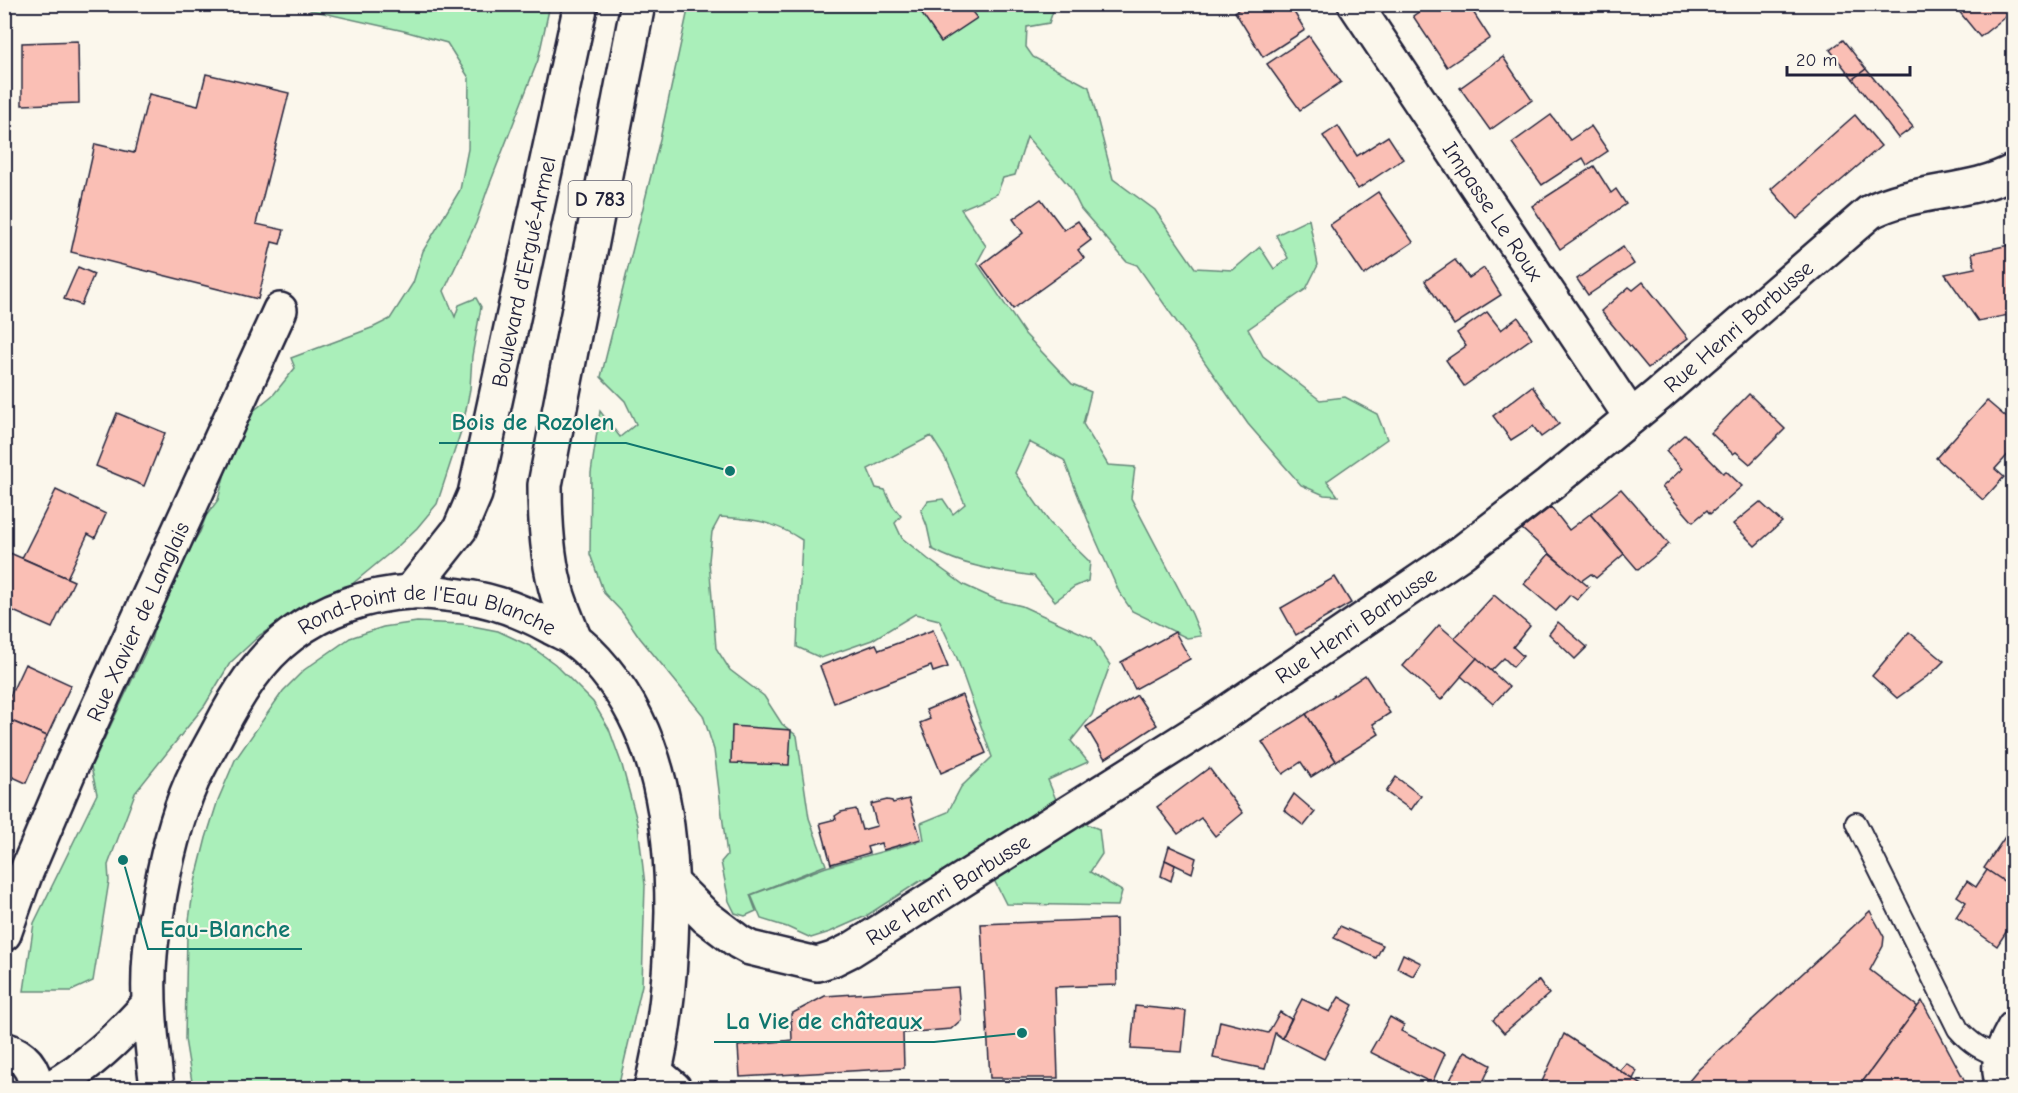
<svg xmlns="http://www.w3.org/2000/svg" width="2018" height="1093" font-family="'Comic Neue',sans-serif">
<rect width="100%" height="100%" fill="#fbf7ec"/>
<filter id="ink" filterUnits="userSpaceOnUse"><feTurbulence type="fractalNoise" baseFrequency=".0167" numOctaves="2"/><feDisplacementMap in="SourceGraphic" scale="12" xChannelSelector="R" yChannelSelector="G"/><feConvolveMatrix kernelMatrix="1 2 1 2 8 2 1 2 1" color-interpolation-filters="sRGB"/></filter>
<g filter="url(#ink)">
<g fill="#aaefba" stroke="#66887a" stroke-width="1.5">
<path d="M 311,5 L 550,5 L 538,60 L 487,191 L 476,223 L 444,291 L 455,317 L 459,305 L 476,298 L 481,307 L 472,356 L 470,389 L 463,425 L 437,504 L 417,528 L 397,547 L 351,585 L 319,605 L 291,615 L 260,635 L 230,663 L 205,705 L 135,793 L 108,865 L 109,881 L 93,981 L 71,991 L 24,991 L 34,923 L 97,794 L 91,767 L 151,640 L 158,616 L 191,546 L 200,532 L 206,516 L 218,500 L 233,442 L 251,413 L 274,394 L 295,368 L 291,358 L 374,327 L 390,319 L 413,283 L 423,251 L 460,190 L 468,149 L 469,78 L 447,43 L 404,31 L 310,10 Z"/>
<path d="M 689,5 L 1055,5 L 1049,23 L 1027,27 L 1026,47 L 1033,57 L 1089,87 L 1113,179 L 1155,210 L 1195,268 L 1233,270 L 1260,247 L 1274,269 L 1288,258 L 1276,235 L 1309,219 L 1318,265 L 1306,289 L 1248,329 L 1263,356 L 1320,400 L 1345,397 L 1377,414 L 1387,439 L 1327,481 L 1338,496 L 1324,495 L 1301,485 L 1248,424 L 1137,265 L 1126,261 L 1081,209 L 1070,187 L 1027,137 L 1015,175 L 1003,178 L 997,194 L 961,209 L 986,246 L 977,263 L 1025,334 L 1072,384 L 1091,392 L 1083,424 L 1108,465 L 1135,467 L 1131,498 L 1192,614 L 1201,636 L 1187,638 L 1132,611 L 1119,592 L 1095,538 L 1064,460 L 1029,442 L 1015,473 L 1050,523 L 1090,562 L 1088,581 L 1074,587 L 1055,601 L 1034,576 C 999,571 964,567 932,549 L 927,526 L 921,511 L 928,501 L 943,499 L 953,514 L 965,504 L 945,458 L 931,436 L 868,469 L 876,488 L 885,490 L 892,505 L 901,516 L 895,523 L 902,538 L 928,559 L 964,585 L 997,600 L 1022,606 L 1092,638 L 1110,665 L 1092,715 L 1071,741 L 1088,762 L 1048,780 L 1059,807 L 1077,820 L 1099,829 L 1102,854 L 1090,872 L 1122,891 L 1118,906 L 1006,904 L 989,870 L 920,881 L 866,916 L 830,932 L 811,938 L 787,927 L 761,919 L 751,895 L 826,867 L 924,840 L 921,823 L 948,812 L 961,787 L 992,757 L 957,658 L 939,620 L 915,614 L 872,640 L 821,658 L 797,647 L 802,540 C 773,521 754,519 720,517 L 712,532 L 709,561 L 716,648 L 730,670 L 764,696 L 782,724 L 797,736 L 809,818 L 826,865 L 750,895 L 756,911 L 745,916 L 735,913 L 729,901 L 721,862 L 727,855 L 714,750 L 703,715 L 640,638 L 622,612 L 604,593 L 590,554 L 591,473 L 600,411 L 620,437 L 636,424 L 625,401 L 601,377 L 660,139 Z"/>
<path d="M 417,622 L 462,624 L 498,631 L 530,646 L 555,664 L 593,702 L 609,729 L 622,765 L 638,825 L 645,885 L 642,985 L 618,1088 L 193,1088 L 185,1039 L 187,934 L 194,886 L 206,838 L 218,800 L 235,760 L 283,691 L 304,670 L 350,638 L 383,627 Z"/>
</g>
<g fill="#fabfb5" stroke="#22223b" stroke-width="1.5">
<path d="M 915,4 L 966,4 L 977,18 L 941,42 Z"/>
<path d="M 1246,4 L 1289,4 L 1305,30 L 1263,57 L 1235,12 Z"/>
<path d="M 1430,4 L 1468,4 L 1490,38 L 1447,67 L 1413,16 Z"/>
<path d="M 1953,4 L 2014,4 L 2014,10 L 1980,37 Z"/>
<path d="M 1309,36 L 1341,82 L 1300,110 L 1267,64 Z"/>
<path d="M 1843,40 L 1866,69 L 1853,79 L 1830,50 Z"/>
<path d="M 78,41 L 79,103 L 22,105 L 22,43 Z"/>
<path d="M 1503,57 L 1532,100 L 1490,130 L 1460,88 Z"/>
<path d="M 1866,69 L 1913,127 L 1898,138 L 1853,79 Z"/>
<path d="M 206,74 L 289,93 L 256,224 L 284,230 L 280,244 L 272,242 L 258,299 L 71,252 L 95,144 L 134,153 L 149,94 L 198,106 Z"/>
<path d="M 1551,115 L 1570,140 L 1591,126 L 1608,151 L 1587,165 L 1583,158 L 1542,185 L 1512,143 Z"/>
<path d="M 1855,115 L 1881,146 L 1797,219 L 1771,189 Z"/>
<path d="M 1338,126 L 1357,156 L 1388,136 L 1403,159 L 1358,189 L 1323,136 Z"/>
<path d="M 1594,166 L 1611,193 L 1616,189 L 1626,204 L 1560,249 L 1532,206 Z"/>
<path d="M 1378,192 L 1413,242 L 1364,275 L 1330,225 Z"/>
<path d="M 1041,199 L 1064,230 L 1078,221 L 1091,240 L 1078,250 L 1084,258 L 1013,309 L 981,265 L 1023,233 L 1013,219 Z"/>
<path d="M 2014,244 L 2014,314 L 1978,321 L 1945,274 L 1975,268 L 1972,253 Z"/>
<path d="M 1623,247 L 1634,264 L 1588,295 L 1577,279 Z"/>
<path d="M 1455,260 L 1469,278 L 1484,268 L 1501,295 L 1454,325 L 1425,281 Z"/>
<path d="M 78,267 L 94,274 L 81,305 L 64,299 Z"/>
<path d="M 1643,282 L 1688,338 L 1648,368 L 1601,311 L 1629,287 L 1633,290 Z"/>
<path d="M 1487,312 L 1501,330 L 1518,317 L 1532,338 L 1464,386 L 1446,360 L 1466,346 L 1457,333 Z"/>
<path d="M 1532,386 L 1559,424 L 1541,437 L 1533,426 L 1511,440 L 1493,416 Z"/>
<path d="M 1749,394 L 1785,429 L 1750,464 L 1736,452 L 1733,454 L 1711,433 Z"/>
<path d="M 1987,401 L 2014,424 L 2014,448 L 1995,469 L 2004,477 L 1983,500 L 1936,458 Z"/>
<path d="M 117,413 L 165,433 L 144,486 L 96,466 Z"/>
<path d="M 1685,434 L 1723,473 L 1726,471 L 1742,486 L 1710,514 L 1707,510 L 1693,522 L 1662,487 L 1682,469 L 1666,451 Z"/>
<path d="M 1621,489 L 1669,544 L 1638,570 L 1590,514 Z"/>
<path d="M 56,490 L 106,514 L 95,538 L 88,534 L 67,578 L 22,558 Z"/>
<path d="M 1760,502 L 1782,522 L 1755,546 L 1733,524 Z"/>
<path d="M 1551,507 L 1569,530 L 1590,514 L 1624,554 L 1596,578 L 1591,574 L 1581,581 L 1522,529 Z"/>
<path d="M 10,553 L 74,581 L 52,628 L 4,607 L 4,565 Z"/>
<path d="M 1549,554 L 1589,587 L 1577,600 L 1570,595 L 1556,611 L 1524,584 Z"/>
<path d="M 1335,577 L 1351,603 L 1296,635 L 1281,608 Z"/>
<path d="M 1494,595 L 1530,626 L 1513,647 L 1523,656 L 1513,667 L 1504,658 L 1491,671 L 1454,639 Z"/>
<path d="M 1558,622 L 1587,647 L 1575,659 L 1549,634 Z"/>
<path d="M 1439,625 L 1477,658 L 1441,700 L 1403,666 Z"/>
<path d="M 933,630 L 948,667 L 933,672 L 931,666 L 834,703 L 820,666 L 876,644 L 879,650 Z"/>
<path d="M 1175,632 L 1190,659 L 1135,689 L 1121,662 Z"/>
<path d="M 1909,632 L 1944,661 L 1933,672 L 1897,698 L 1872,676 Z"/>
<path d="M 1477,658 L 1509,687 L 1493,704 L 1461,676 Z"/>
<path d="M 25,664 L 71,685 L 47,736 L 4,718 L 4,709 Z"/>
<path d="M 1365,675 L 1390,713 L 1373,724 L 1379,734 L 1336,761 L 1306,714 Z"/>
<path d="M 962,695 L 986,753 L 941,773 L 920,723 L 930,719 L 926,710 Z"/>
<path d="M 1137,695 L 1157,725 L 1105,759 L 1086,727 Z"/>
<path d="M 1306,714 L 1336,761 L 1311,777 L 1301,762 L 1283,774 L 1262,742 Z"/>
<path d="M 4,718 L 47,736 L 26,783 L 4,773 Z"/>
<path d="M 732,726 L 791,730 L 789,765 L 731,763 Z"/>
<path d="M 1209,768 L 1243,813 L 1215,836 L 1201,818 L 1178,834 L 1157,807 Z"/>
<path d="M 1396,777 L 1421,796 L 1411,810 L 1386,792 Z"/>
<path d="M 1294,794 L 1315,812 L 1304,826 L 1284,810 Z"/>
<path d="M 909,799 L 921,839 L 883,850 L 881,843 L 867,847 L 869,853 L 831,864 L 820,823 L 836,819 L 835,816 L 841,812 L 856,809 L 862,830 L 877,826 L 871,804 L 887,800 L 892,801 L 893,803 Z"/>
<path d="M 2014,814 L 2014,888 L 1984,868 L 2011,828 L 2006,825 Z"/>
<path d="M 1169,846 L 1196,858 L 1192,873 L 1165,860 Z"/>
<path d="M 1165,860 L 1175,865 L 1171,881 L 1161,876 Z"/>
<path d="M 1987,870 L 2014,888 L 2014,920 L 1997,946 L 1956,917 L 1966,902 L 1957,896 L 1967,881 L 1976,887 Z"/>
<path d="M 1870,911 L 1884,937 L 1883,946 L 1870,970 L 1918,1007 L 1858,1088 L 1683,1088 L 1699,1069 Z"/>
<path d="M 1116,919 L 1117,985 L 1055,987 L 1058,1078 L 990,1078 L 981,924 Z"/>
<path d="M 1340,926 L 1383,945 L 1376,958 L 1334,938 Z"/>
<path d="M 1403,954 L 1421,963 L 1413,976 L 1397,968 Z"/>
<path d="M 1539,980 L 1549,994 L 1504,1033 L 1493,1020 Z"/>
<path d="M 958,987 L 961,1020 L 951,1029 L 903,1033 L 904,1068 L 740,1077 L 738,1046 L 792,1040 L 791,1014 L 825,996 Z"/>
<path d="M 1339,997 L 1353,1005 L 1324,1059 L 1282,1038 L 1302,999 L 1330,1012 Z"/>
<path d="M 1922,1001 L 1967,1085 L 1967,1088 L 1858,1088 Z"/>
<path d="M 1135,1006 L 1186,1011 L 1182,1052 L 1131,1049 Z"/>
<path d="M 1280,1012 L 1291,1019 L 1282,1038 L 1275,1033 L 1265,1069 L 1213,1058 L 1220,1021 L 1268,1033 Z"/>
<path d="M 1390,1017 L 1404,1025 L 1401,1031 L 1445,1054 L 1432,1083 L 1370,1052 Z"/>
<path d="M 1564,1034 L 1633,1079 L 1647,1088 L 1539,1088 Z"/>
<path d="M 1465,1051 L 1491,1065 L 1482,1084 L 1492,1088 L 1446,1088 Z"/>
<path d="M 1626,1063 L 1637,1071 L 1633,1079 L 1620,1071 Z"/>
</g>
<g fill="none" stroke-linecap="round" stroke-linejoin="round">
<defs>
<path id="lane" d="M 1856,823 L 1958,1029 C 1972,1045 1981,1049 2000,1057"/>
<g id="street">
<path id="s1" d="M 1355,4 L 1631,417"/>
<path id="s2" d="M 672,883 L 706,917 L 739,942 L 750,948 L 817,964 L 833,959 L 851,950 L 1214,721 L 1461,553 L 1549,485 L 1658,395 L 1870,212 C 1914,189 1972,194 2014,171"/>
<path id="s3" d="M 4,934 L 25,875 L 73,762 L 280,310"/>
<path d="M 4,1049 C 24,1055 34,1068 36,1088"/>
<path d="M 1998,1088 L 2004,1086 C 1994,1064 2003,1048 2014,1028"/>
</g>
<g id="secondary">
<path d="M 655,1072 L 674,1088"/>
<path d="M 50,1088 C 88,1067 119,1037 148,1005"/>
</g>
<g id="primary">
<path id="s4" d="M 410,592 L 460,529 L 475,494 L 581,4"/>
<path d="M 575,640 C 569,625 563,611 558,596 C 547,561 545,522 545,485 L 638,4"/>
<path id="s5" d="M 157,1088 C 152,1044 146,1000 150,955 C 151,940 154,925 157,911 C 164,867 174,822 192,781 C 200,764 210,747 219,730 C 237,695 259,659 291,635 C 325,609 369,594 410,592 C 427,591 445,594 461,596 C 494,600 522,611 551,627 C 558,631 566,634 573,639 C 585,647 596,659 605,670 C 661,738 672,826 672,911 C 671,971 666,1030 651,1088"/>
</g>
</defs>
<use href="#lane" stroke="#22223b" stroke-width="24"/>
<use href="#street" stroke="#22223b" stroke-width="38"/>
<use href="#secondary" stroke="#22223b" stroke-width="38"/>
<use href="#primary" stroke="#22223b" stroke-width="38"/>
<use href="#lane" stroke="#fbf7ec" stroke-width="20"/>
<use href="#street" stroke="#fbf7ec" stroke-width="33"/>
<use href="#secondary" stroke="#fbf7ec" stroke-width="33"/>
<use href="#primary" stroke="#fbf7ec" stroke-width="33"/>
</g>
</g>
<g text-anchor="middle" stroke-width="4.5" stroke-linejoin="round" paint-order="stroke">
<rect fill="#fbf7ec" stroke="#636270" stroke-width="1.5" x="568.5" y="181" width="63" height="36" rx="4.5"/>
<g font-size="21" font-weight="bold" fill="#22223b">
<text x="600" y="206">D 783</text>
</g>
<g font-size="22" fill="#22223b" stroke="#fbf7ec">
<text dy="8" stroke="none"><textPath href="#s1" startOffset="249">Impasse Le Roux</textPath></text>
<text dy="8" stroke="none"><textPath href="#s4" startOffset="346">Boulevard d'Ergué-Armel</textPath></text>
<text dy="8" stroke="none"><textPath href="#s2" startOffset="1294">Rue Henri Barbusse</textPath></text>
<text dy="8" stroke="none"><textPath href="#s3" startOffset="340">Rue Xavier de Langlais</textPath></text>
<text dy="8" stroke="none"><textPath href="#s2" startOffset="808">Rue Henri Barbusse</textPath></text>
<text dy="8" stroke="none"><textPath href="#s5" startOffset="636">Rond-Point de l'Eau Blanche</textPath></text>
<text dy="8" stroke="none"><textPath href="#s2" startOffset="322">Rue Henri Barbusse</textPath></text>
</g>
</g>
<path fill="none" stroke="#0f766e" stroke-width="2" d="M730 471L626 443H439M123 860L148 949H302M1022 1033L934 1042H714"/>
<g fill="#0f766e" stroke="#fbf7ec" stroke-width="2">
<circle cx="730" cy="471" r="6"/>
<circle cx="123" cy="860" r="6"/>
<circle cx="1022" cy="1033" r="6"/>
</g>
<g font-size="24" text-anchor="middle" font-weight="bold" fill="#0f766e" stroke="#fbf7ec" stroke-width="4.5" stroke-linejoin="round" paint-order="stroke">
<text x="533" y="430">Bois de Rozolen</text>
<text x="225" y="937">Eau-Blanche</text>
<text x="824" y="1029">La Vie de châteaux</text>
</g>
<rect width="2018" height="1093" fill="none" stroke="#fbf7ec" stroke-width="24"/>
<rect x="12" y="12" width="1994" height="1069" fill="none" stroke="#22223b" stroke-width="2" filter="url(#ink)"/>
<path d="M1787 66v9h123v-9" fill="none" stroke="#22223b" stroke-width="3"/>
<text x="1796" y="66" font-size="18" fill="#22223b" stroke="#fbf7ec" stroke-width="4.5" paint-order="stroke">20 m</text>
</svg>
